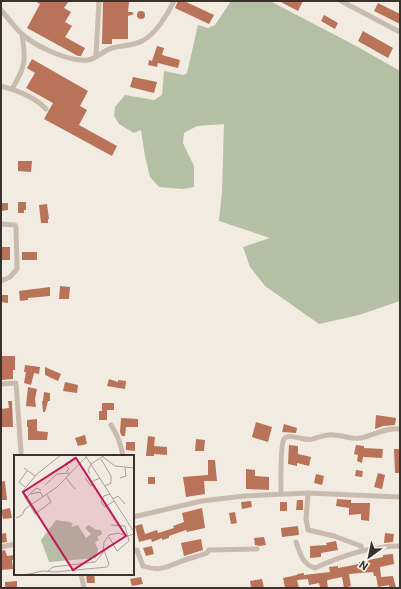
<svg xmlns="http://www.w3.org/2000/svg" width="401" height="589" font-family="Roboto,sans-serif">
<rect width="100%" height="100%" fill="#f1ebe2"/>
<path fill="#b5bfa4" d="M 231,1 L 270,1 L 358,47 L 400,71 L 400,301 L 359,315 L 319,324 L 265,286 L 250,267 L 243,247 L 270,238 L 219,221 L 222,192 L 224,124 L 197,126 L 184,133 L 183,143 L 194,166 L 194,187 L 183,189 L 159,187 L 150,177 L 145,156 L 141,130 L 134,133 L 119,124 L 114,116 L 115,107 L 125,95 L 154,100 L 162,95 L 164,71 L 184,75 L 187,73 L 198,25 L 208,28 L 215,25 Z"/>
<g fill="#b97359">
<path d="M 35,1 L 69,1 L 64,8 L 71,12 L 65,22 L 72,26 L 65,37 L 85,48 L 81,56 L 78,56 L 27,28 L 40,4 Z"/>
<path d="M 178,1 L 184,1 L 214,15 L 209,24 L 175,8 Z"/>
<path d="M 279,1 L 303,1 L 298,11 Z"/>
<path d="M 103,2 L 129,2 L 128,12 L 132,12 L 134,14 L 128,16 L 128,39 L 112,39 L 112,44 L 102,44 Z"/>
<path d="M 378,3 L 400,14 L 400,24 L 374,11 Z"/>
<circle cx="141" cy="15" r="4"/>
<path d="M 324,15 L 338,23 L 335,29 L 321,21 Z"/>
<path d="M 363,31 L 393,48 L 388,58 L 358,41 Z"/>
<path d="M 157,46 L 164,48 L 162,55 L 180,60 L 178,68 L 158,63 L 157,67 L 148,65 L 149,60 L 152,61 Z"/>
<path d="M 32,59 L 88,91 L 80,106 L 87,110 L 79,125 L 117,146 L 112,156 L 44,119 L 53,103 L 26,88 L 35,73 L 27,68 Z"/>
<path d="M 133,77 L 157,82 L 154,93 L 130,87 Z"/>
<path d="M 18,161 L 32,161 L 31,172 L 18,171 Z"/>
<path d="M 18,202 L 26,202 L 26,210 L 24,210 L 24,213 L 18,213 Z"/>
<path d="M 1,203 L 8,203 L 8,210 L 1,211 Z"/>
<path d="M 47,204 L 49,219 L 48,219 L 48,223 L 41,223 L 39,205 Z"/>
<rect x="1" y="247" width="9" height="13"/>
<rect x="22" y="252" width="15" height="8"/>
<path d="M 60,286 L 70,287 L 69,299 L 59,299 Z"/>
<path d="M 50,287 L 50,296 L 28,298 L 28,300 L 20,301 L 19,291 Z"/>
<path d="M 1,295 L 8,295 L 8,303 L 1,302 Z"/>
<path d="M 1,356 L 15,356 L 15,370 L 13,370 L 13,379 L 1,380 Z"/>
<path d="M 25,365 L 40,367 L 39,374 L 34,373 L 31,385 L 24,383 L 26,372 L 24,372 Z"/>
<path d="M 45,367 L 61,374 L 58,381 L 45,375 Z"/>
<path d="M 109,379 L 118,382 L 118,380 L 126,381 L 125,389 L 107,386 Z"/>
<path d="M 65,382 L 78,385 L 77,393 L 63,391 Z"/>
<path d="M 28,387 L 37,389 L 35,399 L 36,407 L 26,406 Z"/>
<path d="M 44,392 L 50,393 L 50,401 L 48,401 L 45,412 L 43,412 L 42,401 L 43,401 Z"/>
<path d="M 8,401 L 12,401 L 13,427 L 1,427 L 1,409 L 9,408 Z"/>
<path d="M 102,403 L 114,403 L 114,410 L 107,410 L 107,420 L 99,420 L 99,411 L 102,411 Z"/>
<path d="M 376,415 L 396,418 L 395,425 L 383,426 L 375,429 Z"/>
<path d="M 121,418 L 138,419 L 138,427 L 126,427 L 125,436 L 122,436 L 120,432 Z"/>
<path d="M 37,419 L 37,431 L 48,432 L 47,440 L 28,440 L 28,427 L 27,427 L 27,420 Z"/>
<path d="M 256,422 L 272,427 L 268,442 L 252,437 Z"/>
<path d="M 284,424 L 297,428 L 296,433 L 282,432 Z"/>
<path d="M 85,435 L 87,444 L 78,446 L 75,438 Z"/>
<path d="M 148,436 L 155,437 L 154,446 L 167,447 L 167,455 L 154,454 L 154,456 L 146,456 Z"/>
<path d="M 196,439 L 205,440 L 204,451 L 195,451 Z"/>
<path d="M 126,442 L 135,442 L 135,451 L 126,450 Z"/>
<path d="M 289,445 L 298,446 L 298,454 L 311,457 L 309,466 L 297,463 L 297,466 L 288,464 Z"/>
<path d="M 356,445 L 364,446 L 364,448 L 383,449 L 382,458 L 363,457 L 362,463 L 357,461 L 358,455 L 354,454 Z"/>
<path d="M 394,449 L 400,449 L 400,473 L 395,473 Z"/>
<path d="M 208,460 L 215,460 L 217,481 L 204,481 L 205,494 L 186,497 L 183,477 L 208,475 Z"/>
<path d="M 246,469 L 255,470 L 255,476 L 269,477 L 269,490 L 246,489 Z"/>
<path d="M 356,470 L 363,471 L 362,477 L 355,476 Z"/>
<path d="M 378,473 L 385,475 L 382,489 L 374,487 Z"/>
<path d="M 316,474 L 324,476 L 322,485 L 314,483 Z"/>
<rect x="148" y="477" width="7" height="7"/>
<path d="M 5,481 L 7,500 L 1,500 L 1,482 Z"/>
<path d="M 337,499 L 351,500 L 351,503 L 370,503 L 369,521 L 361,520 L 361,514 L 349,515 L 349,508 L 336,506 Z"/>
<path d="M 297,500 L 303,500 L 303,510 L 296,510 Z"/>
<path d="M 251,501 L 252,507 L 242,509 L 241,502 Z"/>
<rect x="280" y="502" width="7" height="9"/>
<path d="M 10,508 L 12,518 L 3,519 L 1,510 Z"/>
<path d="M 202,508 L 205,528 L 187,532 L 186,530 L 169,536 L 169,538 L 162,540 L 162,538 L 152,542 L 151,539 L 139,542 L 135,526 L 142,524 L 145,534 L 157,530 L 158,533 L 174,528 L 173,526 L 184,522 L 182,513 Z"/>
<path d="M 235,512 L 237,523 L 231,524 L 229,513 Z"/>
<path d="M 298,526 L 299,535 L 282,537 L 281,528 Z"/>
<path d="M 6,533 L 7,542 L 1,543 L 1,534 Z"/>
<path d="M 385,533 L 394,534 L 393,542 L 384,543 Z"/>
<path d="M 264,537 L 266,545 L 260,546 L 255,545 L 254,538 Z"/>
<path d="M 201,539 L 203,550 L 184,556 L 181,543 Z"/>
<path d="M 336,541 L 338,550 L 321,553 L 321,557 L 310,558 L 310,546 L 327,545 L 326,543 Z"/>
<path d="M 152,546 L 154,554 L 146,556 L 143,548 Z"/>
<path d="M 5,550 L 7,556 L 15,555 L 15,559 L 12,560 L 13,569 L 1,570 L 1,551 Z"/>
<path d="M 393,554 L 394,564 L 380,567 L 381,577 L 393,576 L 396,588 L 389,588 L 389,585 L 378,587 L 376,576 L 374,576 L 373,572 L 349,574 L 351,586 L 344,588 L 342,577 L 328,580 L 327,581 L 328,588 L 320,588 L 319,583 L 309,585 L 308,579 L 297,580 L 299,588 L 285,588 L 283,578 L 297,575 L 297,574 L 304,573 L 304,575 L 330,572 L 329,567 L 338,566 L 338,568 L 359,564 L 359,562 L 383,557 L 383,555 Z"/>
<path d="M 86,574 L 94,574 L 95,583 L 87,583 Z"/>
<path d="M 141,577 L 143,584 L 132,586 L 130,579 Z"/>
<path d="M 262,579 L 264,588 L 251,588 L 250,581 Z"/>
<path d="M 17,581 L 17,588 L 5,588 L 5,582 Z"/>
</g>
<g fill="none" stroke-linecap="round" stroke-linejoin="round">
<g stroke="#c9bcaf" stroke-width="5">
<path d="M 341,1 L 400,32"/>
<path d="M 1,10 C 8,18 15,28 23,35 C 37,47 69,62 88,60 C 96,59 104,50 112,48 C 122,45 133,46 142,41 C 155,35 168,14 174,1"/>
<path d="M 96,56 L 99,1"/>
<path d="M 1,86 C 16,90 35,97 46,109"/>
<path d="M 12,89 C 26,66 26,60 22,34"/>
<path d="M 1,224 L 15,225 L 16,227 L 17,269 L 10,277 L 1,281"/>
<path d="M 1,384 L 16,383 L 21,452"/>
<path d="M 111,425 C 118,435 121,444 123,456"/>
<path d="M 308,493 L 306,519 L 308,530 L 334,536 L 361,546 L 363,551"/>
<path d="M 281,494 C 281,484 280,445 284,439 C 288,432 305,442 313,439 C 320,437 327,434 334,435 C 343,435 352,440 361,438 C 374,435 387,427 400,429"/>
<path d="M 133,517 L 202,501 L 244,496 L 308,493 L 400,497"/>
<path d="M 296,542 C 300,553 302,564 315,568 C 341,556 371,546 400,546"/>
<path d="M 1,547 L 15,544"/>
<path d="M 133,550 L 137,550 L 143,566 C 159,572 167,567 182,561 C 190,558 199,556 207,553 L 209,550 L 257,549"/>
<path d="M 81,574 L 84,588"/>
</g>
</g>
<g transform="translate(14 455)">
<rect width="120" height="120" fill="#f1ebe2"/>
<path d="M 42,65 L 56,67 L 59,69 L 57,72 L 64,70 L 72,83 L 77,79 L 71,73 L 75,70 L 82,75 L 87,75 L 88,79 L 83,82 L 85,85 L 81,87 L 84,94 L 82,103 L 35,107 L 27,85 Z" fill="#b5bfa4"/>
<path fill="none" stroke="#a7a199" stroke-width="1" d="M 71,0 L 120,77M 89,2 L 101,11 L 120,13M 87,4 L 97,21 L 97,28 L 91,31M 10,13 L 21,21M 52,17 L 55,14 L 51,9 L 61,2 L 63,4M 76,19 L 74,15 L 77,9 L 91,0M 52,23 L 61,34M 71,23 L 77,31 L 79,26 L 86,23M 106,23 L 112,21 L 111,13M 31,30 L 43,19 L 56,18M 12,33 L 5,27 L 13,16M 17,39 L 26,37 L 29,42M 96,39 L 90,41 L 87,47 L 91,52 L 100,46M 33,40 L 37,47 L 21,59 L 8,37 L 23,19 L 47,0M 11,44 L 22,33 L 27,35M 99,44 L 104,41 L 111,49M 2,63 L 8,60 L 11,54 L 43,32 L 72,2M 95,82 L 103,96 L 115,86 L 111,71 L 97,70M 34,116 L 39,112 L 81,107 L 89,98 L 90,87 L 95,80 L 104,78 L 114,81 L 120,79M 10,120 L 29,116 L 41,117 L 93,112 L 95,109 L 90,95"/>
<path fill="#c2185b" fill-opacity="0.15" stroke="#c2185b" stroke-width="2" d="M 62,3 L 112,81 L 59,115 L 9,37 Z"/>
<rect width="120" height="120" fill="none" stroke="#38312c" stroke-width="2"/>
</g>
<rect width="401" height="589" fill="none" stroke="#38312c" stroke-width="4"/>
<g transform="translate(369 557) rotate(213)" stroke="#f9f5ef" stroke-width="3" paint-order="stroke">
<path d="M0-3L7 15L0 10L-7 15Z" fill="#38312c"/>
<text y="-6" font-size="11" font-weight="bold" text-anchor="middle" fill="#38312c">N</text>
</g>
</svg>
